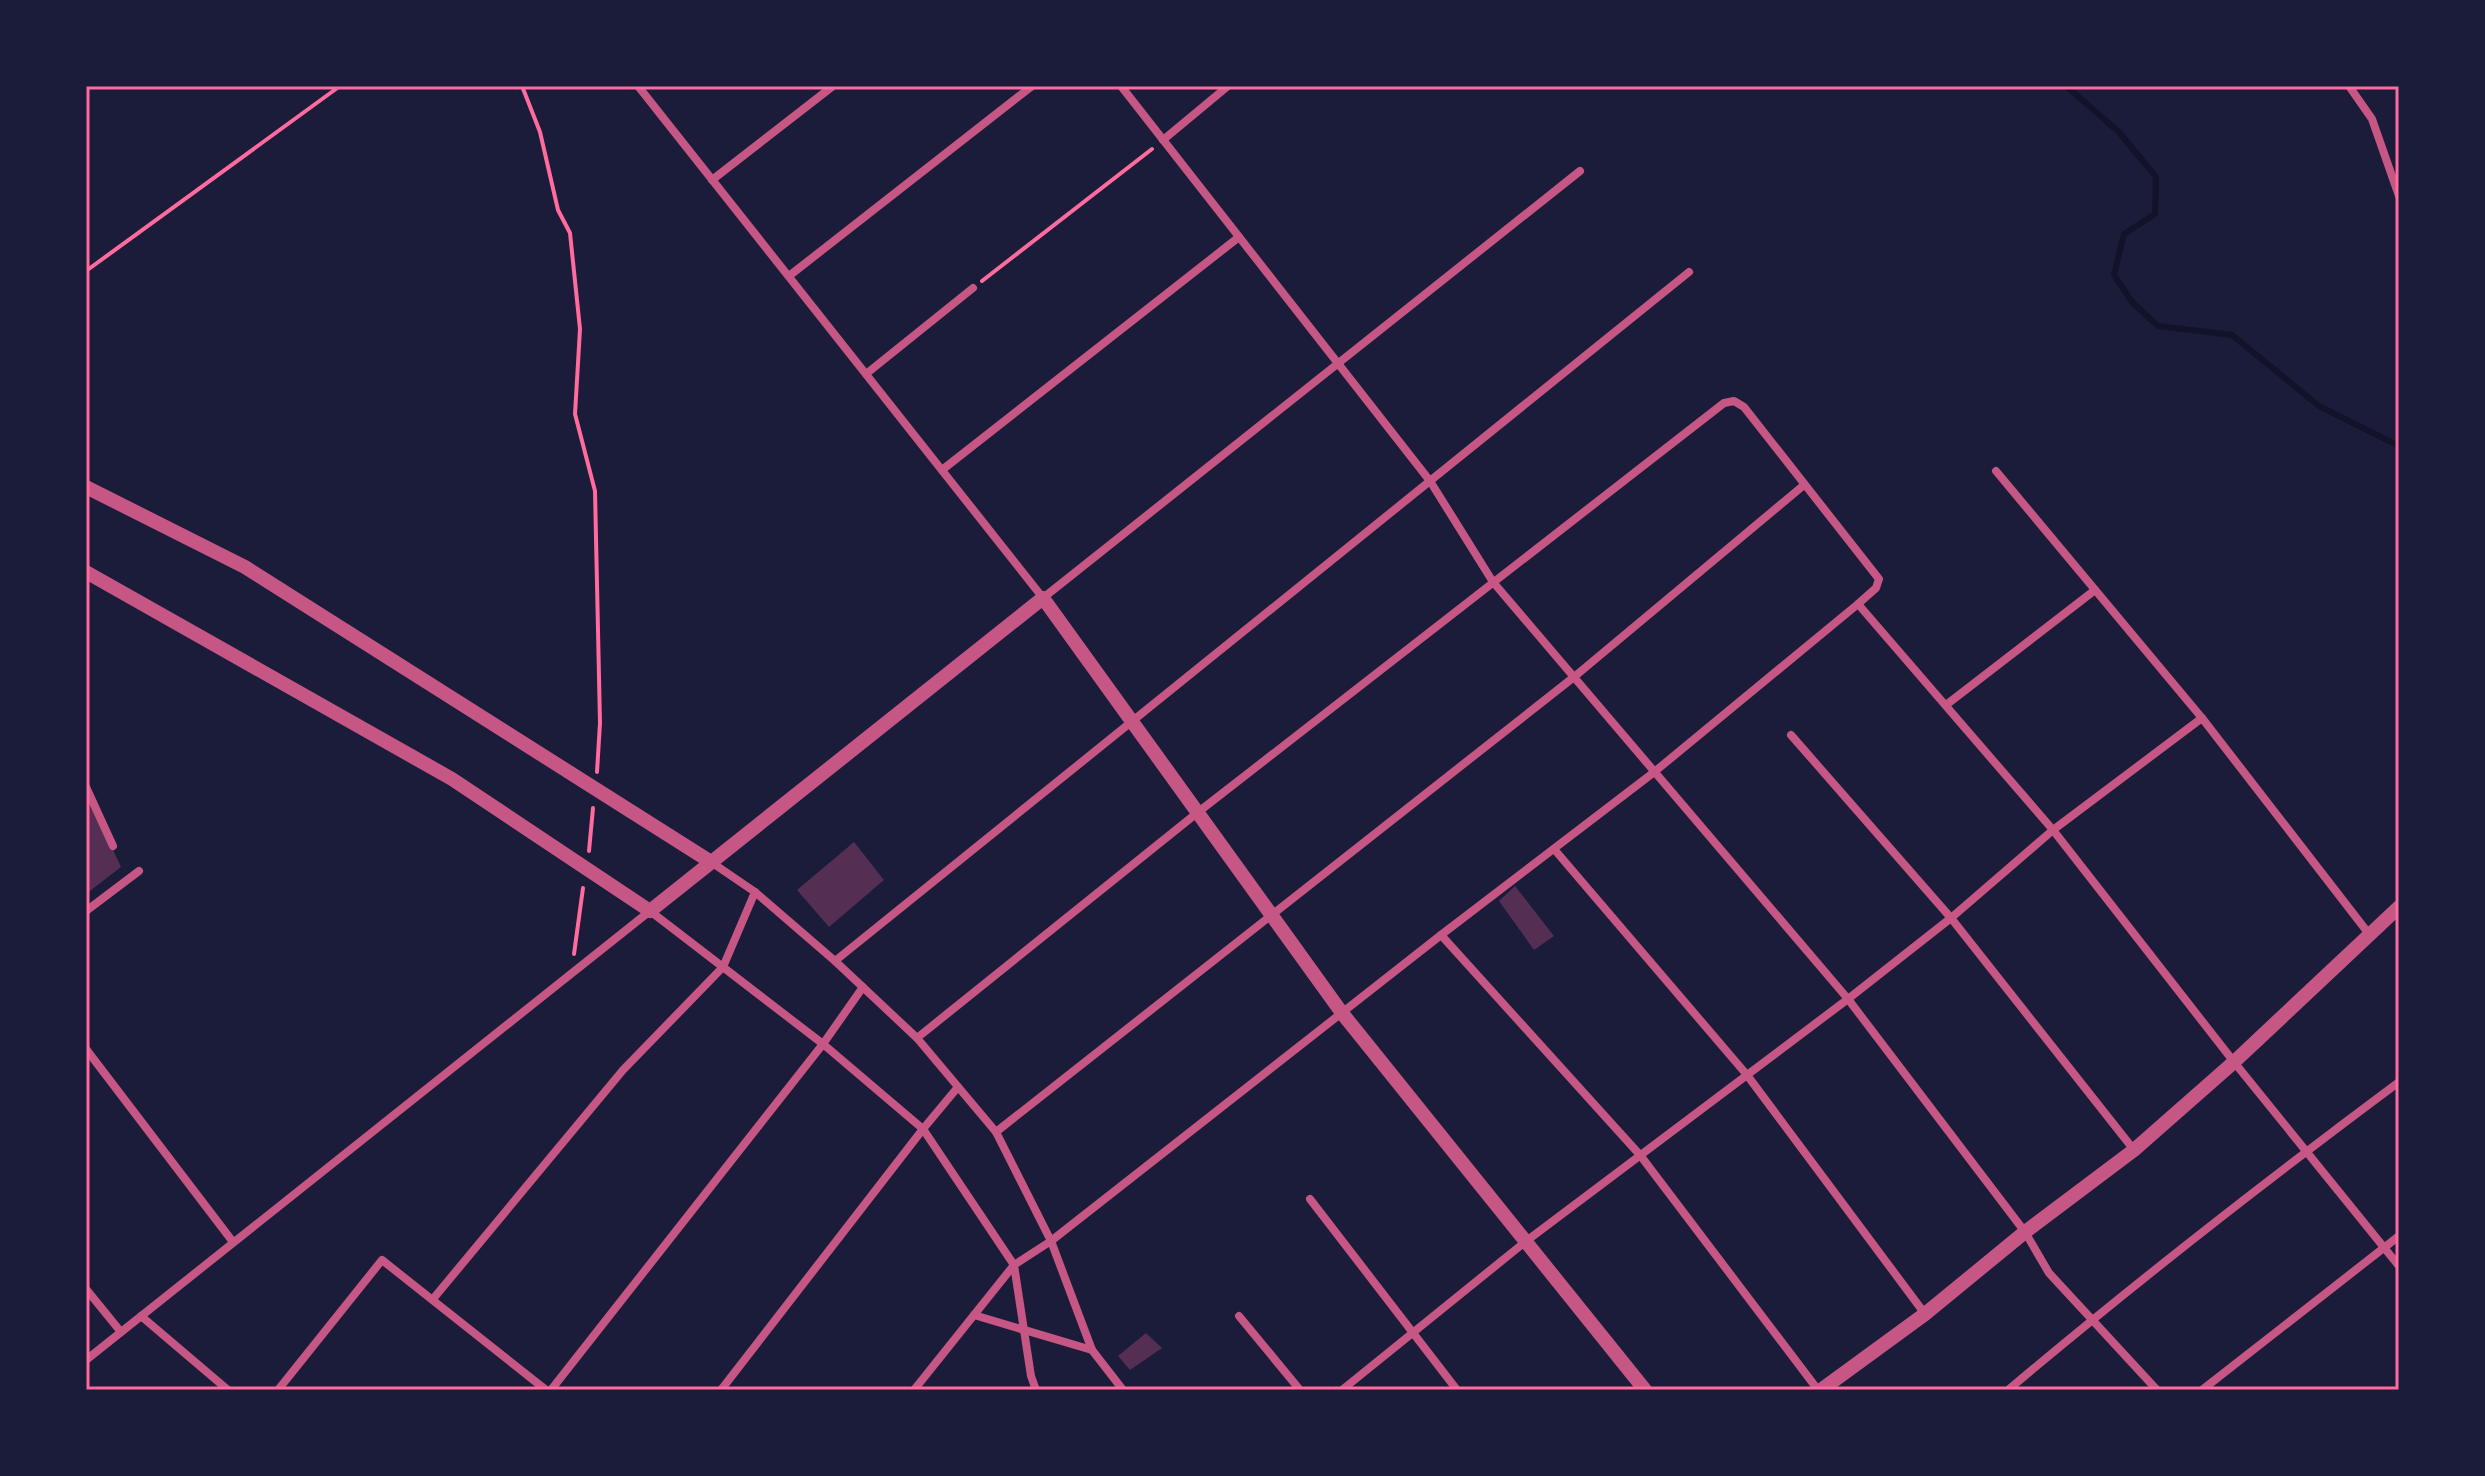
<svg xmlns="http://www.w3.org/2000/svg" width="2485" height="1476" font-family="Montserrat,sans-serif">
<rect width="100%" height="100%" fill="#1b1b3a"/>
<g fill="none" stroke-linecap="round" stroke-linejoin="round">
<path stroke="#12122b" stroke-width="6" d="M 2066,86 L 2119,132 L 2156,177 L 2155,214 L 2124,234 L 2114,275 L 2132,302 L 2158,326 L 2232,335 L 2319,406 L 2399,446"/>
</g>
<g fill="#542f53">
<path d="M 86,792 L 121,867 L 86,894 Z"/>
<path d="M 854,842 L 884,880 L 829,927 L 797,890 Z"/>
<path d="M 1515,886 L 1554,936 L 1534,950 L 1499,901 Z"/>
<path d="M 1146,1333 L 1162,1348 L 1130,1370 L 1118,1356 Z"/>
</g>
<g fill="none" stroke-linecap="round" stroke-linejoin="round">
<g stroke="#ff6b9d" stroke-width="4">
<path d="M 522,86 L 540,132 L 558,210 L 570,233 L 580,329 L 575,414 L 595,491 L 600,723 L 597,772"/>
<path d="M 86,271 L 340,86"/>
<path d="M 982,281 L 1152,149"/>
<path d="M 589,851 L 593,808"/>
<path d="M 574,954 L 583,888"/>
</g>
<g stroke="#c65784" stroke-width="8">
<path d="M 638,86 L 1043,598 L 1580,171"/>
<path d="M 1121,86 L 1430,481 L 1493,582 L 1848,999 L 2025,1232 L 2049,1273 L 2157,1390"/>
<path d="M 2349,86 L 2372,119 L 2399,196"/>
<path d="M 1163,140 L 1228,86"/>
<path d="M 712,180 L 833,86"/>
<path d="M 789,276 L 1032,86"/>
<path d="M 866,374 L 973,288"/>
<path d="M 942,470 L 1239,237"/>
<path d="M 1996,471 L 2202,718 L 2369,934"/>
<path d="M 1858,604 L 2053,830 L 2234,1062 L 2399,1266"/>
<path d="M 1946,705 L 2095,590"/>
<path d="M 1791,735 L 1951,918 L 2134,1150"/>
<path d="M 86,787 L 113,846"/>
<path d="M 1554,849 L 1747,1075 L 1925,1314"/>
<path d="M 711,862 L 755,892 L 835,961 L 917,1038 L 996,1132 L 1051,1241 L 1092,1350 L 1123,1390"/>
<path d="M 86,911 L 139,871"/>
<path d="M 1441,935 L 1640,1155 L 1818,1390"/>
<path d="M 835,961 L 1689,272"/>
<path d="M 86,1049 L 233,1242"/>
<path d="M 996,1132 L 1574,677 L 1804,485"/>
<path d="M 1310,1199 L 1457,1390"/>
<path d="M 86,1289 L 121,1332"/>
<path d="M 433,1299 L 623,1070 L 723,967 L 755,892"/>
<path d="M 974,1315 L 1092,1350"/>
<path d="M 141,1316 L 228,1390"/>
<path d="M 1239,1316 L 1300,1390"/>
<path d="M 86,1360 L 650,911 L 823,1044 L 923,1129 L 1014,1265 L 1031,1376 L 1036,1390"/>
<path d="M 278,1390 L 382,1260 L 546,1390"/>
<path d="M 551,1390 L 823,1044 L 863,987"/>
<path d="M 721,1390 L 923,1129 L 958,1087"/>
<path d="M 914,1390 L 1014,1265 L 1051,1241 L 1441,935 L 1653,773 L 1858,604 L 1876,588 L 1879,579 L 1744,407 L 1734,401 L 1724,403 L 1197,813 L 917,1038"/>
<path d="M 1342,1390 L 1525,1242 L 1848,999 L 1951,918 L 2053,830 L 2202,718"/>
<path d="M 2008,1390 C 2135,1283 2266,1181 2399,1082"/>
<path d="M 2202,1390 L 2399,1236"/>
</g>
<g stroke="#c65784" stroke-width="14">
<path d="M 86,487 L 245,567 L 711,862"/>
<path d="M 86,572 L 452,779 L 650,911 L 1043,598 L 1342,1013 L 1645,1390"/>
<path d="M 1821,1390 L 1925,1314 L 2025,1232 L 2134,1150 L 2234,1062 L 2399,907"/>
</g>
</g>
<rect width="2485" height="1476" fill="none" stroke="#1b1b3a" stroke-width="176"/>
<rect x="88" y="88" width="2309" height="1300" fill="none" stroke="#ff6b9d" stroke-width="3"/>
</svg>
